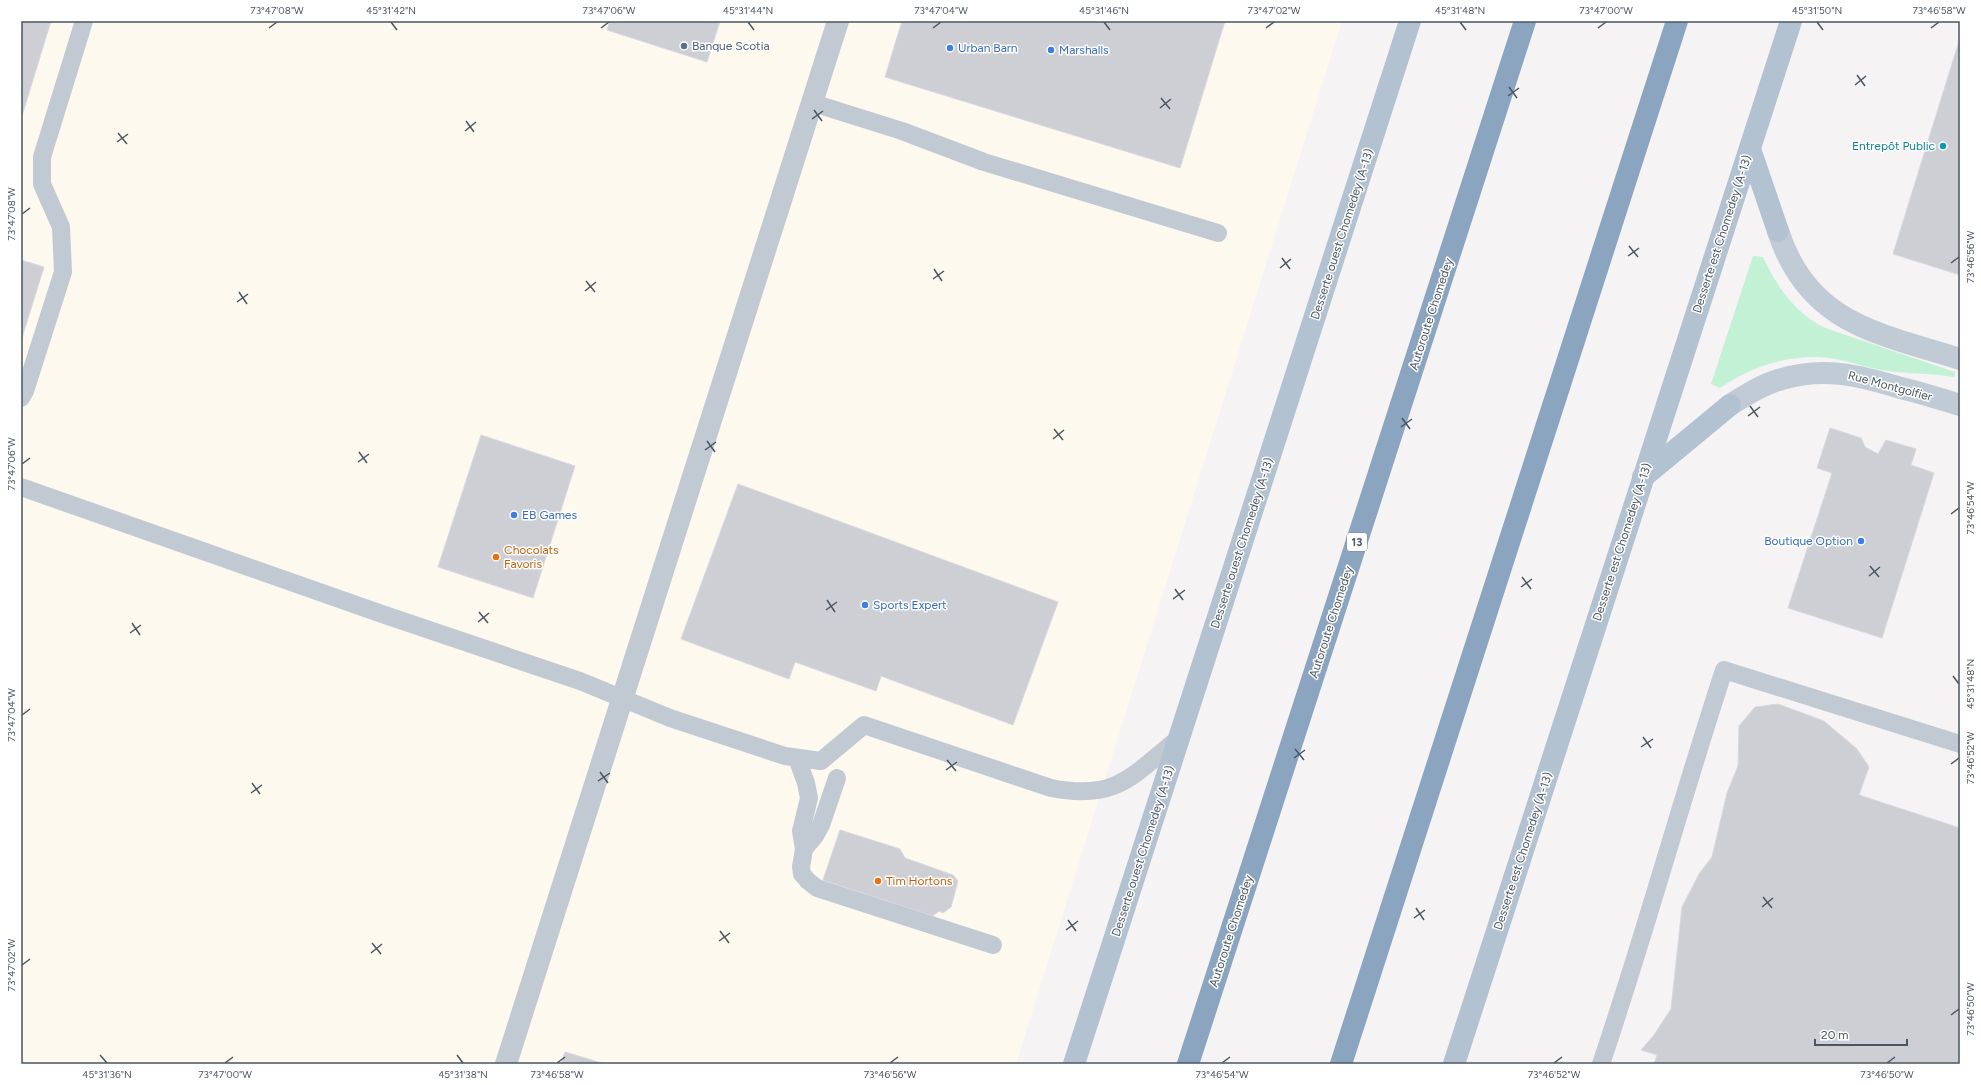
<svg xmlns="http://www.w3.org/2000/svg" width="1981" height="1085" font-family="Figtree,sans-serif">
<rect width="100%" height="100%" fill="#f5f3f3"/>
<path fill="#fdf9ef" d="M 21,21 L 1342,21 L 1016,1064 L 21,1064 Z"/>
<path fill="#c3f1d5" d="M 1753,256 L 1763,257 C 1777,287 1795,313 1825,328 L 1955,372 L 1954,377 C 1930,373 1905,374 1881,370 C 1865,367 1851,362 1836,359 C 1795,352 1753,365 1720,388 L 1711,384 Z"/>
<g fill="#cdcfd5" stroke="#d7d9de">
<path d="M 21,21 L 51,21 L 21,119 Z"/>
<path d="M 610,21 L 720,21 L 707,62 L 607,30 Z"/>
<path d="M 902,21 L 1225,21 L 1180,168 L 885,77 Z"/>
<path d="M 1960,38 L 1960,275 L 1893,254 Z"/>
<path d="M 21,260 L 44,267 L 21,341 Z"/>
<path d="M 1830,428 L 1861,438 L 1865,447 L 1878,454 L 1886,440 L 1916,449 L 1911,465 L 1934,473 L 1882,638 L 1788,608 L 1832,473 L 1817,468 Z"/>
<path d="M 481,435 L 575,466 L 533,598 L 438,567 Z"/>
<path d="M 738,484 L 1058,602 L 1013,725 L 881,676 L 876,691 L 795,662 L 789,679 L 681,639 Z"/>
<path d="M 1778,704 L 1824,721 L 1857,749 L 1869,767 L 1859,795 L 1960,828 L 1960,1064 L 1654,1064 L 1657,1055 L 1641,1050 L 1654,1035 L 1671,1009 L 1682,907 L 1699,874 L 1712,857 L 1727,793 L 1738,766 L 1739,726 L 1755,707 Z"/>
<path d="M 840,830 L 900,849 L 905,858 L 953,875 L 958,881 L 951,907 L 943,913 L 939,911 L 933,916 L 823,880 Z"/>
<path d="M 565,1052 L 605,1064 L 561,1064 Z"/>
</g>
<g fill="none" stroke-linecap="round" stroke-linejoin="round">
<g stroke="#c1cad2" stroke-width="18">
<path d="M 813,103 L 902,131 L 984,162 L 1218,233"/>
<path d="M 21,398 L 25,391 L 63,272 L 61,227 L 42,184 L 42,157 L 84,21"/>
<path d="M 21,487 L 382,614 L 580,681 L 670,718 L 785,756 L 821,761 L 864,725 L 1051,788 C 1116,801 1132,776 1179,738"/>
<path d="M 797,758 L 806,783 L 809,798 L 801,831 L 804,849"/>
<path d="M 837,778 L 821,825 L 815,836 L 804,849 L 801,867 L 802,874 L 808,881 L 817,888 L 993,945"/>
<path d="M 1601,1064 C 1645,934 1681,801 1724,670 L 1960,744"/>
</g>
<path stroke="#c1cad2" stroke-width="22" d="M 506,1064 L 838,21"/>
<g stroke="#c1cbd6" stroke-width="22">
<path d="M 1778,231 C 1808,324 1878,333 1960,359"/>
<path d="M 1730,405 C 1746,395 1763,384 1782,379 C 1824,366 1861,376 1901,388 C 1921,393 1941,399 1960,405"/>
</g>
<g stroke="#b3c2d1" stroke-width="22">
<path d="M 1750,149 L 1778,231"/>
<path d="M 1643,477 L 1730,405"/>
<path d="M 1074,1064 L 1410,21"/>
<path d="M 1454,1064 L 1791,21"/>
</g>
<g stroke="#8ba5c1" stroke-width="22">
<path d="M 1188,1064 L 1525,21"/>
<path d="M 1341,1064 L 1677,21"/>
</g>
</g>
<path fill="none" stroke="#4a5661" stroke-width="1.5" d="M 391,22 L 397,30M 748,22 L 754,30M 1104,22 L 1110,30M 1460,22 L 1466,30M 1817,22 L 1823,30M 269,28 L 277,22M 601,28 L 609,22M 933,28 L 941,22M 1266,28 L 1274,22M 1598,28 L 1606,22M 1931,28 L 1939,22M 1857,75 L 1865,86M 1855,85 L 1866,76M 1509,87 L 1517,98M 1508,96 L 1519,88M 1161,98 L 1170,109M 1160,108 L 1171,99M 814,110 L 822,121M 812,119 L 823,111M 466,121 L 474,132M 465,131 L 476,122M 118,133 L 127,144M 117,142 L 128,134M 22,214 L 30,208M 1629,246 L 1638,257M 1628,256 L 1639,248M 1282,258 L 1290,269M 1951,263 L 1959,257M 1280,268 L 1291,259M 934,269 L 942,281M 933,279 L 944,271M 586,281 L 595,292M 585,291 L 596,282M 239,292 L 247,304M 237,302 L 248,294M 1750,406 L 1758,417M 1748,416 L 1760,407M 1402,418 L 1410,429M 1401,427 L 1412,419M 1054,429 L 1063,440M 1053,439 L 1064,430M 707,441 L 715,452M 705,450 L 716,442M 359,452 L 367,463M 358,462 L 369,454M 22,464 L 30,458M 1951,514 L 1959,508M 1870,566 L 1879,577M 1869,576 L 1880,567M 1522,577 L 1531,589M 1521,587 L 1532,579M 1175,589 L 1183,600M 1173,599 L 1185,590M 827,600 L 835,612M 826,610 L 837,602M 479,612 L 488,623M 478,622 L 489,613M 132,623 L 140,635M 130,633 L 141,625M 1953,676 L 1959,684M 22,715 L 30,709M 1643,737 L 1651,748M 1641,747 L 1653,739M 1295,749 L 1304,760M 1294,758 L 1305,750M 947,760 L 956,771M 1951,764 L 1959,758M 946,770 L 957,762M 600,772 L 608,783M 598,781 L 610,773M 252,783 L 260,794M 251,793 L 262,785M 1763,897 L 1772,908M 1762,907 L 1773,898M 1416,908 L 1424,920M 1414,918 L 1425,910M 1068,920 L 1076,931M 1066,930 L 1078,921M 720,931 L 729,943M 719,941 L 730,933M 372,943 L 381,954M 371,953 L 382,944M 22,965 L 30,959M 1951,1015 L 1959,1009M 100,1055 L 107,1063M 457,1055 L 463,1063M 225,1063 L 233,1057M 557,1063 L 565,1057M 890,1063 L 898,1057M 1222,1063 L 1230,1057M 1554,1063 L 1562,1057M 1887,1063 L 1895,1057"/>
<circle fill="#5c6f8a" stroke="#fff" stroke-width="1.5" cx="684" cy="46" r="4"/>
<g fill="#3f7fe0" stroke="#fff" stroke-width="1.5">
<circle cx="950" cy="48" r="4"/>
<circle cx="1051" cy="50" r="4"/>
<circle cx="514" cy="515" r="4"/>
<circle cx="1861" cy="541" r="4"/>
<circle cx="865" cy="605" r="4"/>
</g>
<circle fill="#0f9aa8" stroke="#fff" stroke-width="1.5" cx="1943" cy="146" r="4"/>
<g fill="#e8710a" stroke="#fff" stroke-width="1.5">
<circle cx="496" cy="557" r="4"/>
<circle cx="878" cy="881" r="4"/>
</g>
<g text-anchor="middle" stroke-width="3" stroke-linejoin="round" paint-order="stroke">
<rect fill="#fff" stroke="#808990" stroke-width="1" x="1347" y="533" width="20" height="18" rx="3"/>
<g font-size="11" font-weight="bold" fill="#4a5661">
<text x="1357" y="546">13</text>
</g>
<g font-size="12" fill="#4e5e75" stroke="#fff" text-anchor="start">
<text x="692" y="50">Banque Scotia</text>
</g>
<g font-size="12" fill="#366cbe" stroke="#fff" text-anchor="start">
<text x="958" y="52">Urban Barn</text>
<text x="1059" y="54">Marshalls</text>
<text x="522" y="519">EB Games</text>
<text x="1853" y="545" text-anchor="end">Boutique Option</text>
<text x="873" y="609">Sports Expert</text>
</g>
<g font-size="12" fill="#0d838f" stroke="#fff" text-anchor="end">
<text x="1935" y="150">Entrepôt Public</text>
</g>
<g font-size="12" fill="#4a5661" stroke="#fff">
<text transform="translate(1342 234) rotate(-72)" y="4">Desserte ouest Chomedey (A-13)</text>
<text transform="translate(1722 234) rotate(-72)" y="4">Desserte est Chomedey (A-13)</text>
<text transform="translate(1431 314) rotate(-72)" y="4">Autoroute Chomedey</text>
<text transform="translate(1890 386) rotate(15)" y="4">Rue Montgolfier</text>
<text transform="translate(1622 542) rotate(-72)" y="4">Desserte est Chomedey (A-13)</text>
<text transform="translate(1242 543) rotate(-72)" y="4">Desserte ouest Chomedey (A-13)</text>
<text transform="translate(1331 622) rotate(-72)" y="4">Autoroute Chomedey</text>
<text transform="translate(1143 851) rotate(-72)" y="4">Desserte ouest Chomedey (A-13)</text>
<text transform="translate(1523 851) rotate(-72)" y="4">Desserte est Chomedey (A-13)</text>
<text transform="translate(1231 931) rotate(-72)" y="4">Autoroute Chomedey</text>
</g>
<g font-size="12" fill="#c56008" stroke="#fff" text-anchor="start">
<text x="504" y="554">Chocolats<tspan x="504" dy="14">Favoris</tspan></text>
<text x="886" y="885">Tim Hortons</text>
</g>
</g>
<rect width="1981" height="1085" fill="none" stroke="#ffffff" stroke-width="44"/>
<path d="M1815 1039v6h92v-6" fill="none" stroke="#4a5661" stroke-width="2"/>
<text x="1821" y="1039" font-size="12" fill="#4a5661" stroke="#ffffff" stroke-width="3" paint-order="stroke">20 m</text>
<rect x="22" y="22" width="1937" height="1041" fill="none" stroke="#4a5661" stroke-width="1.5"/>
<g font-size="10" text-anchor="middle" fill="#4a5661">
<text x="277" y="14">73°47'08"W</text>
<text x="391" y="14">45°31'42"N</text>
<text x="609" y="14">73°47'06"W</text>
<text x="748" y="14">45°31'44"N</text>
<text x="941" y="14">73°47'04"W</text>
<text x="1104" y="14">45°31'46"N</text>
<text x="1274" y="14">73°47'02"W</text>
<text x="1460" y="14">45°31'48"N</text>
<text x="1606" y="14">73°47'00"W</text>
<text x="1817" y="14">45°31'50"N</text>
<text x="1939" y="14">73°46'58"W</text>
<text transform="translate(11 214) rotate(-90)" y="4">73°47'08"W</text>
<text transform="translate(1970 257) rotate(-90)" y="4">73°46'56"W</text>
<text transform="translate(11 464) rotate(-90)" y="4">73°47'06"W</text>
<text transform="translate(1970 508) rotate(-90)" y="4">73°46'54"W</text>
<text transform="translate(1970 684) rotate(-90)" y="4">45°31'48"N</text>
<text transform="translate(11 715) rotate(-90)" y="4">73°47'04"W</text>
<text transform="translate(1970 758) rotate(-90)" y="4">73°46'52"W</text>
<text transform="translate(11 965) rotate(-90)" y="4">73°47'02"W</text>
<text transform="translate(1970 1009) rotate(-90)" y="4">73°46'50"W</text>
<text x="107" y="1078">45°31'36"N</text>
<text x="225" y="1078">73°47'00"W</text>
<text x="463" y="1078">45°31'38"N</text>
<text x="557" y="1078">73°46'58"W</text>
<text x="890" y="1078">73°46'56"W</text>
<text x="1222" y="1078">73°46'54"W</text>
<text x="1554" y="1078">73°46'52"W</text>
<text x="1887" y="1078">73°46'50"W</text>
</g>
</svg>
